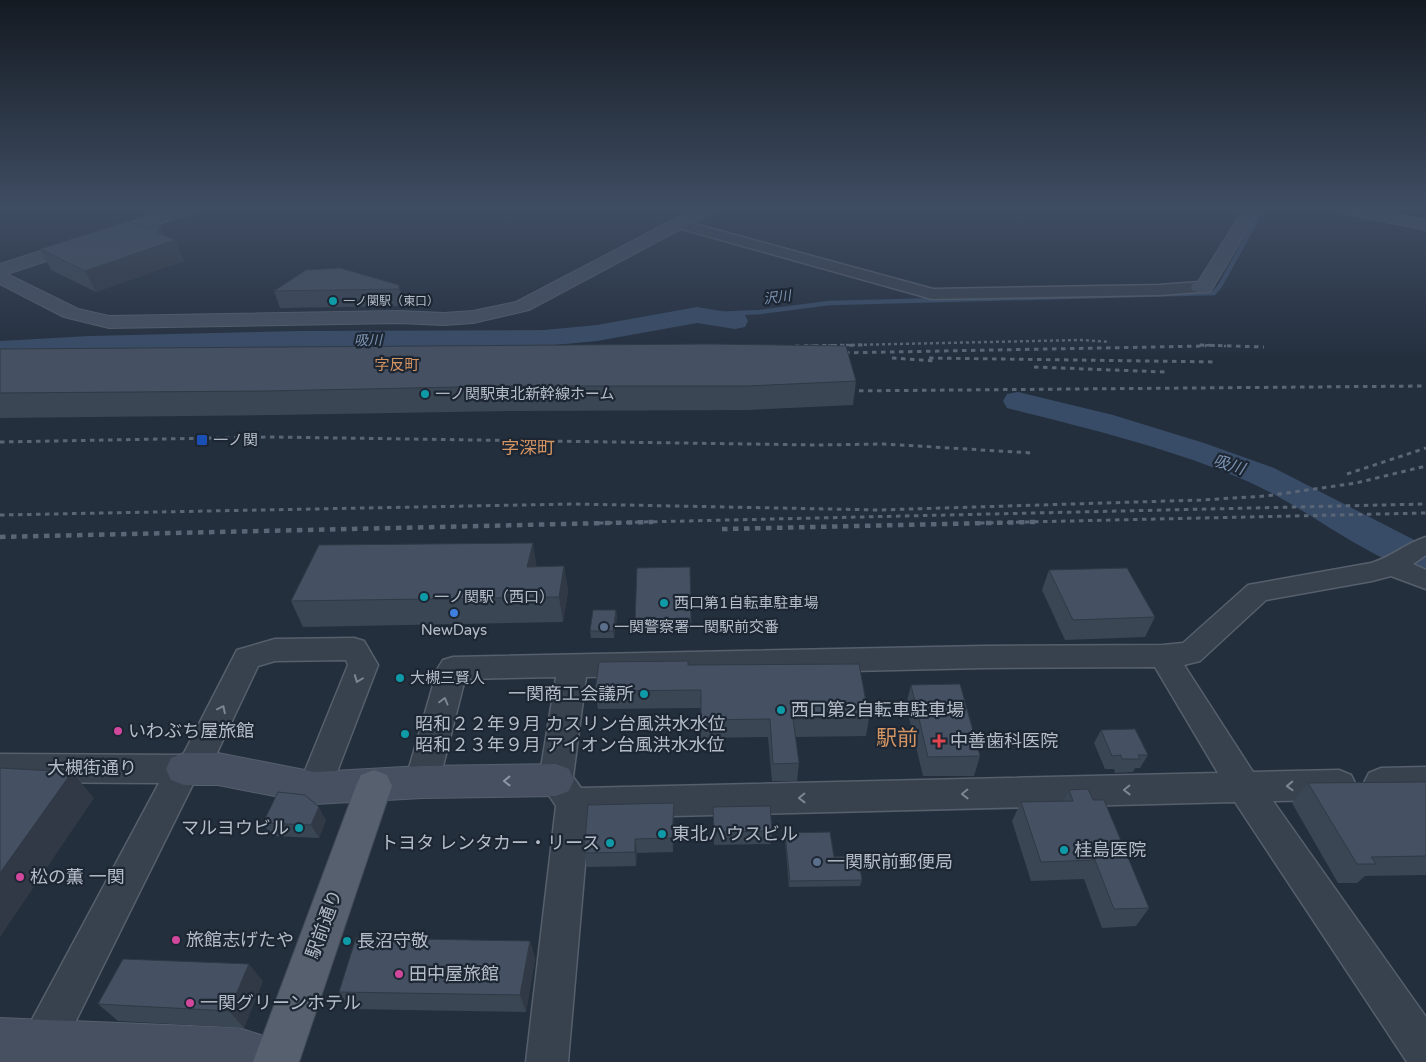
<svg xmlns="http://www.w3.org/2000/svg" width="1426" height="1062" font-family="'Varela Round','Noto Sans JP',sans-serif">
<rect width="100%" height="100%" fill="#242f3e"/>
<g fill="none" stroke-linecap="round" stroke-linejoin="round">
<path stroke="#394c67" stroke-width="4.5" d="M 697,315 L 760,312 L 829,303 L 1214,293 L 1220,286 L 1262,210"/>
<g fill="#394c67" fill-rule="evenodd">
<path d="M 697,307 L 745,315 L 748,321 L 745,327 L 735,329 L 697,323 L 597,341 L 544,346 L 300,347 L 89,352 L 0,359 L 0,341 L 89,336 L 300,331 L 544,330 L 597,325 Z"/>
<path d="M 1018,392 L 1113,415 L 1204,443 L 1274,468 L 1426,546 L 1426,575 C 1364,558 1308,508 1249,482 C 1174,449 1086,428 1007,408 L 1003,401 L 1007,394 Z"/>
</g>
<defs>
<g id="street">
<path d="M 680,220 L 933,289 L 1159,285 L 1200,282 L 1206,283 L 1208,287 L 1206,291 L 1200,292 L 1159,295 L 932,299 L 675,227 L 673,224 L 675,221 Z"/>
<path d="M 1426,537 L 1426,555 L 1413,564 L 1426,570 L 1426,589 L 1391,576 L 1372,581 L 1266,600 L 1200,661 L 1184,665 L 1253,772 L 1339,770 L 1351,775 L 1356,785 L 1351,795 L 1339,800 L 1273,801 L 1426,1017 L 1426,1062 L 1407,1062 L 1235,802 L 589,818 L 568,1062 L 526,1062 L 556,806 L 539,780 L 556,677 L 465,679 L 439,782 L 434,792 L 422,797 L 410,792 L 405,782 L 438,668 L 443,660 L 453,657 L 984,646 L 1163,645 L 1183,643 L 1248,585 L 1371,563 C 1392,557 1404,544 1426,537 ZM 1155,667 L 1218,773 L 581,788 L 573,777 L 586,677 L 984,668 Z"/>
<path d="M 354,638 L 364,641 L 378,665 L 327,798 L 315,803 L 303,798 L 298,788 L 348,665 L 346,660 L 275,661 L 258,666 L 205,778 L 194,782 L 57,1059 C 47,1062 37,1062 27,1059 L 21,1044 L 27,1029 L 159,783 L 0,782 L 0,754 L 183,755 L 237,650 L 275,639 Z"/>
<path d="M 1426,767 L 1426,797 L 1381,798 L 1369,793 L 1364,783 L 1369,773 L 1381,768 Z"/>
</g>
<g id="secondary">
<path d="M 169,210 L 194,210 L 192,213 L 7,274 L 78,309 L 109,316 L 399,311 L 444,313 L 473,311 L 516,302 L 692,210 L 713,210 L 711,213 L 529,310 L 473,323 L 444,325 L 399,323 L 109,328 L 64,317 L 0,284 L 0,264 Z"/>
<path d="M 1243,210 L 1259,210 L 1211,291 L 1204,293 L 1193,291 L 1191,287 L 1193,283 L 1198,282 Z"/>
<path d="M 1343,210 L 1376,210 L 1426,220 L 1426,230 L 1351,215 L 1345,213 Z"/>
<path d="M 184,753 L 218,753 L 315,772 L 422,766 L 556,764 L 569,769 L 574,780 L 569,791 L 556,796 L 422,798 L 315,804 L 218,785 L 184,785 L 171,780 L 166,769 L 171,758 Z"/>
<path d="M 0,1018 L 239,1028 L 291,1045 L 297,1062 L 0,1062 Z"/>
</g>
<path id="primary" d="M 374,770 L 387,775 L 392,786 L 299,1062 L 253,1062 L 356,786 L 361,775 Z"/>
</defs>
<use href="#street" stroke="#565f6c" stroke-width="3"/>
<use href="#secondary" stroke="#565f6c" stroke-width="2"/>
<use href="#primary" stroke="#414a57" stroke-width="2"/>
<use href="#street" fill="#38414e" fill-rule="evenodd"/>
<use href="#secondary" fill="#465061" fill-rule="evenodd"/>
<use href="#primary" fill="#56606e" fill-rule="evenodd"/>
<g stroke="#5a6575" stroke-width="2.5" stroke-dasharray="3 3" stroke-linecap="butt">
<path d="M 1200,345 L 1226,346"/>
<path d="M 804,346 L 1081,340 L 1110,342"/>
</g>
<g stroke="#5a6575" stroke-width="3" stroke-dasharray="4.5 4.5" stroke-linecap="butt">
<path d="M 1200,345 L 1264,347"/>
<path d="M 795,346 L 864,345"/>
<path d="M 836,353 L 1206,346"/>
<path d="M 892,358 L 936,361"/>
<path d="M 929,358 L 1217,362"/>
<path d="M 1034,367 L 1165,372"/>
<path d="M 841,391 L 1426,386"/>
<path d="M 0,442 L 272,437 L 817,445 L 884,444 L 1032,453"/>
<path d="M 1347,474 L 1426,448"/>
<path d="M 0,515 L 574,504 L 879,510 L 1201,500 L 1266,496 L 1356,483 L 1426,466"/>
<path d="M 599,523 L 1426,504"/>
<path d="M 980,523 L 1426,513"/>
</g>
<g stroke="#5a6575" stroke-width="4.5" stroke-dasharray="5.5 5.5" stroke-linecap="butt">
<path d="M 722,529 L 1035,522"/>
<path d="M 0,537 L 653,522"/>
</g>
</g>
<g fill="#3b4654">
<path d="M 160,225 L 165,235 L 175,240 L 184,261 L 96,292 L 51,270 L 40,249 L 148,229 Z"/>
<path d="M 399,285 L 403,302 L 403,306 L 280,308 L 274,291 Z"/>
<path d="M 0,349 L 856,381 L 853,405 L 748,410 L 513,411 L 275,415 L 0,418 Z"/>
<path d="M 564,566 L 568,591 L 563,622 L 303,627 L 291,601 L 537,567 Z"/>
<path d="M 690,567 L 691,630 L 635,631 L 635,624 Z"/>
<path d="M 1049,570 L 1155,617 L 1145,637 L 1065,640 L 1042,590 Z"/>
<path d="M 616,610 L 617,616 L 614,638 L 591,638 L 590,631 Z"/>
<path d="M 688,665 L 869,718 L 866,736 L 795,737 L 799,763 L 797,781 L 772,781 L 768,737 L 701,738 L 701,708 L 598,709 L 595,691 Z"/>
<path d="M 911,685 L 980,756 L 974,776 L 923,776 L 906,705 Z"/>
<path d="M 1101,730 L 1148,755 L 1140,768 L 1135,768 L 1133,772 L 1115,773 L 1114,769 L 1105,769 L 1094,743 Z"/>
<path d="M 1426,782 L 1426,875 L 1365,876 L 1357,883 L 1338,883 L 1292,803 L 1308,783 Z"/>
<path d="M 1069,790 L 1093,800 L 1149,908 L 1136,926 L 1102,928 L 1084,879 L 1031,881 L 1012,821 L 1021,802 L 1063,801 Z"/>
<path d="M 674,803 L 674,818 L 673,852 L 637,853 L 636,866 L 587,867 L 584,853 Z"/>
<path d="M 713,807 L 772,831 L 771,844 L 714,845 Z"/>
<path d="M 326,820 L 319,838 L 271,836 L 263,823 Z"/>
<path d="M 785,833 L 834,857 L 862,880 L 860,886 L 789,887 L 785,840 Z"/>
<path d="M 530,941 L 535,959 L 526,1012 L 351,1009 L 339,992 Z"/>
<path d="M 263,981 L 244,1028 L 118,1021 L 98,1004 Z"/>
</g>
<g fill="#303945">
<path d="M 160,225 L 168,242 L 175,240 L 184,261 L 96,292 L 85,271 L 158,233 Z"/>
<path d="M 399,285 L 403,302 L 403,306 L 399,289 Z"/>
<path d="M 533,543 L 537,568 L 527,567 Z"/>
<path d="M 564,566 L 568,591 L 563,622 L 559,597 Z"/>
<path d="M 616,610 L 617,616 L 614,638 L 613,631 Z"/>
<path d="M 72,772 L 94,798 L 0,937 L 0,873 Z"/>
<path d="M 674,803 L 674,818 L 673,852 L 672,838 Z"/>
<path d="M 319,807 L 326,820 L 319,838 L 311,825 Z"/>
<path d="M 635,839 L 637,853 L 636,866 L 635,852 Z"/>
<path d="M 530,941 L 535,959 L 526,1012 L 520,995 Z"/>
<path d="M 249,964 L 263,981 L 244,1028 L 229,1011 Z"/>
</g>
<g fill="#455162" stroke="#303945">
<path d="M 128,221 L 148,229 L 160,225 L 158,233 L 175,240 L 85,271 L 40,249 Z"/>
<path d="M 340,268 L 399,285 L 399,289 L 274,291 L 306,270 Z"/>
<path d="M 709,344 L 846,346 L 856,381 L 748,386 L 508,386 L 266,391 L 0,393 L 0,349 Z"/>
<path d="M 533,543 L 527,567 L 564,566 L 559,597 L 291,601 L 319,545 Z"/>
<path d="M 690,567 L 691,623 L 635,624 L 637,568 Z"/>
<path d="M 1127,568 L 1155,617 L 1073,620 L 1049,570 Z"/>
<path d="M 593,610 L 616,610 L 613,631 L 590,631 Z"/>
<path d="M 688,661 L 688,665 L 859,664 L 869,718 L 793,719 L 799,763 L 773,764 L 770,719 L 701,720 L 701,690 L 595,691 L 599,662 Z"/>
<path d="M 960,684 L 980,756 L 928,757 L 911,685 Z"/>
<path d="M 1135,729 L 1148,755 L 1138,755 L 1140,759 L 1122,759 L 1121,755 L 1112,756 L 1101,730 Z"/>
<path d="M 0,768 L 72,772 L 0,873 Z"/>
<path d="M 1426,782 L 1426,856 L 1371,857 L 1376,864 L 1357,864 L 1308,783 Z"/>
<path d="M 1088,789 L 1093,800 L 1104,800 L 1149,908 L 1114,909 L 1095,860 L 1041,862 L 1021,802 L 1073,801 L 1069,790 Z"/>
<path d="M 278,792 L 305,795 L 319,807 L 311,825 L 263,823 Z"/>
<path d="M 674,803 L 672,838 L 635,839 L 635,852 L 584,853 L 588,805 Z"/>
<path d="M 770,806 L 772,831 L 714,832 L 713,807 Z"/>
<path d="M 830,832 L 834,857 L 858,856 L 862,880 L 790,881 L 785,833 Z"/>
<path d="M 356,938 L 530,941 L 520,995 L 339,992 Z"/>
<path d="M 123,959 L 249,964 L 229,1011 L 98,1004 Z"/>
</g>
<defs><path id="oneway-chevron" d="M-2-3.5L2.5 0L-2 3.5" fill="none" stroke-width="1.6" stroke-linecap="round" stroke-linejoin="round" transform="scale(1.25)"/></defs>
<g stroke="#7c8592">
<use href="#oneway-chevron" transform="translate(358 679) rotate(111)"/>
<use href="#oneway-chevron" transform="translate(444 701) rotate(-75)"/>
<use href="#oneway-chevron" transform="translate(222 709) rotate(-64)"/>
<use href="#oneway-chevron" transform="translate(1290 786) rotate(178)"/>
<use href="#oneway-chevron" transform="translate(1127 790) rotate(179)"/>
<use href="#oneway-chevron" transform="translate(965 794) rotate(179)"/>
<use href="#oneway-chevron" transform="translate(802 798) rotate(179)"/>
</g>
<use stroke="#8e96a5" href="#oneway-chevron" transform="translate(507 781) rotate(179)"/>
<linearGradient id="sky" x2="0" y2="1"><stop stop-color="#141a22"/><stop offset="0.58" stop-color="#3f4d63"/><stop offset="1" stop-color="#3f4d63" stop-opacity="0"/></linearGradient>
<rect width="1426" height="359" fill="url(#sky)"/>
<g fill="#0f9aa8" stroke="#1d2633" stroke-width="2">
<circle cx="333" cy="301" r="5"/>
<circle cx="425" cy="394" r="5"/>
<circle cx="424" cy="597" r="5"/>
<circle cx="664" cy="603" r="5"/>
<circle cx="400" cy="678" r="5"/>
<circle cx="644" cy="694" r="5"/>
<circle cx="781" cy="710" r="5"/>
<circle cx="405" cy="734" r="5"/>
<circle cx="299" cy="828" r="5"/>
<circle cx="662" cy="834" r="5"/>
<circle cx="610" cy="843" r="5"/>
<circle cx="1064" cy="850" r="5"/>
<circle cx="347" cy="941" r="5"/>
</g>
<rect fill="#1a4fb4" stroke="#1d2633" stroke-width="2" x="196" y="434" width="12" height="12" rx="2.5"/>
<circle fill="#3f7fe0" stroke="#1d2633" stroke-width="2" cx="454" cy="613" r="5"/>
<g fill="#5c6f8a" stroke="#1d2633" stroke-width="2">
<circle cx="604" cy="627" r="5"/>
<circle cx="817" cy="862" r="5"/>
</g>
<g fill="#d1479c" stroke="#1d2633" stroke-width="2">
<circle cx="118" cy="731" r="5"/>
<circle cx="20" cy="877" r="5"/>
<circle cx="176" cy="940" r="5"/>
<circle cx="399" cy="974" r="5"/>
<circle cx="190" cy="1003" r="5"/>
</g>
<path fill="#e0444e" stroke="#1d2633" stroke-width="2" d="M936.5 733.5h5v5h5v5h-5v5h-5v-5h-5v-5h5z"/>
<g text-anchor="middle" stroke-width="4.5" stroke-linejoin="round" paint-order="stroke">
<g font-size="12" fill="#b4bcc9" stroke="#1d2633" text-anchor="start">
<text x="343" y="305">一ノ関駅（東口）</text>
</g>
<g font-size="14" font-style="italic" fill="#7c92b1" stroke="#1d2633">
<text transform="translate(777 297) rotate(-7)" y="5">沢川</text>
<text transform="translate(368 340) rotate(-1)" y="5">吸川</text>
</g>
<g font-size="15" fill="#d59563" stroke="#1d2633">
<text x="397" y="370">字反町</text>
</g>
<g font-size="15" fill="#b4bcc9" stroke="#1d2633" text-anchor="start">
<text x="435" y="399">一ノ関駅東北新幹線ホーム</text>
<text x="213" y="445">一ノ関</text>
<text x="434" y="602">一ノ関駅（西口）</text>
<text x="674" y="608">西口第1自転車駐車場</text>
<text x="614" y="632">一関警察署一関駅前交番</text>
<text x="454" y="635" text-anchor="middle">NewDays</text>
<text x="410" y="683">大槻三賢人</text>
</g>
<g font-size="16" font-style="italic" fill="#7c92b1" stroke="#1d2633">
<text transform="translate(1229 464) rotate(18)" y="6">吸川</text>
</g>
<g font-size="18" fill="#d59563" stroke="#1d2633">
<text x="528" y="454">字深町</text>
</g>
<g font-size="18" fill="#b4bcc9" stroke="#1d2633" text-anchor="start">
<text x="634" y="700" text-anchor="end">一関商工会議所</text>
<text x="791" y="716">西口第2自転車駐車場</text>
<text x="415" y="730">昭和２２年９月 カスリン台風洪水水位<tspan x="415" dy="21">昭和２３年９月 アイオン台風洪水水位</tspan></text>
<text x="128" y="737">いわぶち屋旅館</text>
<text x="950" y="747">中善歯科医院</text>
<text x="289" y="834" text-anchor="end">マルヨウビル</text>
<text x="672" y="840">東北ハウスビル</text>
<text x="600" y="849" text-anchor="end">トヨタ レンタカー・リース</text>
<text x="1074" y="856">桂島医院</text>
<text x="827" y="868">一関駅前郵便局</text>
<text x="30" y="883">松の薫 一関</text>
<text x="186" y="946">旅館志げたや</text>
<text x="357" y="947">長沼守敬</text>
<text x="409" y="980">田中屋旅館</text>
<text x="200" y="1009">一関グリーンホテル</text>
</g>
<g font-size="18" fill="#b4bcc9" stroke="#1d2633">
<text x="92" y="774">大槻街通り</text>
<text transform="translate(324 924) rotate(-70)" y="6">駅前通り</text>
</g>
<g font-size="21" fill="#d59563" stroke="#1d2633">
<text x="897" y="745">駅前</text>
</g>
</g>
</svg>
